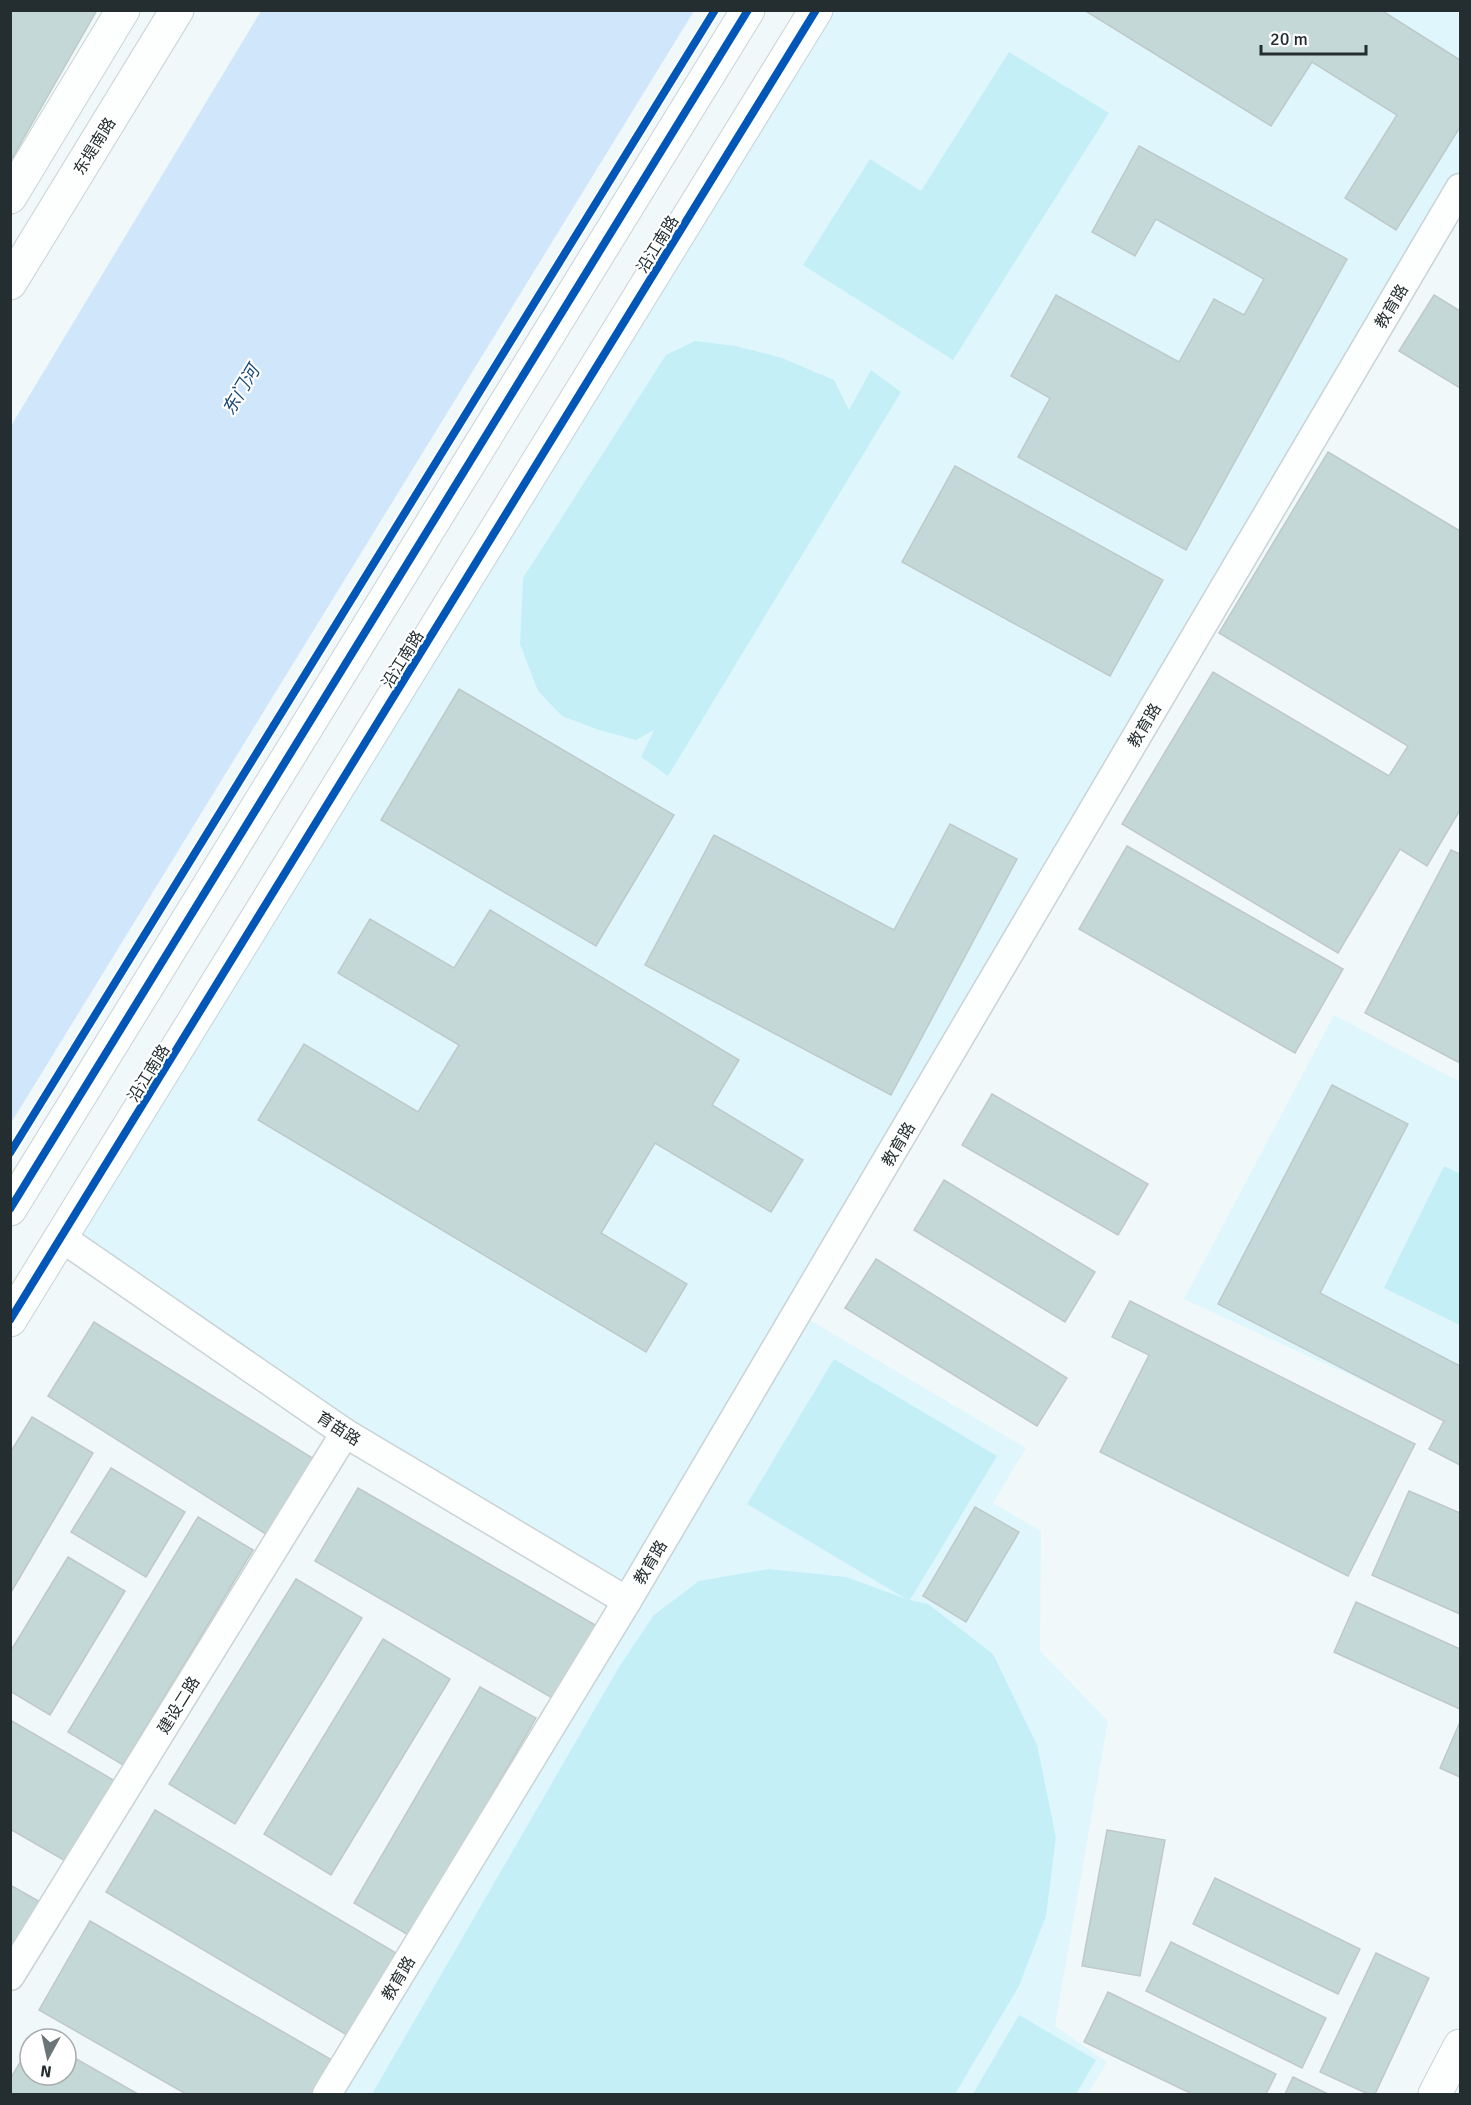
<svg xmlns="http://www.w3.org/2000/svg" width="1471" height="2105" font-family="Signika,'Noto Sans SC',sans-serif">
<rect width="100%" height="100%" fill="#f0f8fa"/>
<g fill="#dff7fc">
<path d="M 1453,10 L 1460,15 L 1460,188 L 798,1313 L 1026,1448 L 993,1503 L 1041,1531 L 1040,1651 L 1108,1721 L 1055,2026 L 1107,2062 L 1088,2094 L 343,2094 L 627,1601 L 62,1238 L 816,11 Z"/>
<path d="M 1334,1015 L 1460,1082 L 1460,1426 L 1184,1299 Z"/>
</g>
<g fill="#c4eff7">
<path d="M 1009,52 L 1109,113 L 953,360 L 803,265 L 870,159 L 921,191 Z"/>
<path d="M 695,341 L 736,346 L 782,358 L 834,380 L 849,410 L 871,370 L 901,392 L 668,776 L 641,757 L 654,730 L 636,740 L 599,730 L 562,716 L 538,691 L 520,644 L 523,578 L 666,355 Z"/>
<path d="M 1444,1166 L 1460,1174 L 1460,1325 L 1384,1288 Z"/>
<path d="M 834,1359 L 997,1456 L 910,1600 L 928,1604 L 993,1654 L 1037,1745 L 1056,1837 L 1046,1916 L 1019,1986 L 955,2094 L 372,2094 L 619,1667 L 654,1615 L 699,1581 L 769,1569 L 846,1577 L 906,1599 L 747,1504 Z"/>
<path d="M 1019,2015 L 1096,2060 L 1076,2094 L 973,2094 Z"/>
</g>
<path fill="#d0e6fb" d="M 261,11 L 694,11 L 11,1123 L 11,426 Z"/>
<g fill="#c3d8d7" stroke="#c0c9ca" stroke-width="1.5">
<path d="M 10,10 L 97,10 L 10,162 Z"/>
<path d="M 1084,10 L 1381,10 L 1460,60 L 1460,127 L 1396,230 L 1345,198 L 1397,115 L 1312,62 L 1271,126 Z"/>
<path d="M 1139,146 L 1347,259 L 1186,550 L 1018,457 L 1050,398 L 1011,376 L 1056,295 L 1179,362 L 1214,299 L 1244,315 L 1264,279 L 1156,219 L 1135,256 L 1092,232 Z"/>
<path d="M 1434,295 L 1460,311 L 1460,388 L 1399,351 Z"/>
<path d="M 1328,452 L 1460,531 L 1460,810 L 1427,866 L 1400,849 L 1338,953 L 1122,824 L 1213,672 L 1389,776 L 1408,746 L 1219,633 Z"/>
<path d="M 955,466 L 1163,580 L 1110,676 L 902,562 Z"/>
<path d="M 459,689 L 674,815 L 596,946 L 381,820 Z"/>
<path d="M 950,824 L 1017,859 L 891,1095 L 645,965 L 714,835 L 894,930 Z"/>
<path d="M 1127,846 L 1343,969 L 1295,1053 L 1079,929 Z"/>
<path d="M 1451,850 L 1460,854 L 1460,1063 L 1365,1013 Z"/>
<path d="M 490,910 L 739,1060 L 712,1105 L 803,1160 L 771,1212 L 655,1143 L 601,1233 L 687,1284 L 646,1352 L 258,1120 L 304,1044 L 418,1112 L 459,1045 L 338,973 L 370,919 L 454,968 Z"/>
<path d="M 1332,1085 L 1408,1124 L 1320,1293 L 1460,1366 L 1460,1465 L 1429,1449 L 1444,1421 L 1218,1304 Z"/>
<path d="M 992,1094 L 1148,1184 L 1118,1235 L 962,1145 Z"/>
<path d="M 944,1180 L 1095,1272 L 1065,1322 L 914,1230 Z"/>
<path d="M 876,1259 L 1067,1378 L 1037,1426 L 845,1308 Z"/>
<path d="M 1130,1301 L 1415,1444 L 1348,1576 L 1100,1452 L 1149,1355 L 1112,1337 Z"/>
<path d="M 94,1322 L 317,1461 L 269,1536 L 48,1396 Z"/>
<path d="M 32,1417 L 93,1453 L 10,1594 L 10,1453 Z"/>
<path d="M 111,1468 L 185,1512 L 146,1577 L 71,1532 Z"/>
<path d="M 358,1488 L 597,1626 L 554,1699 L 315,1561 Z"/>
<path d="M 1409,1491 L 1460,1513 L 1460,1614 L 1372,1575 Z"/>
<path d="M 975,1507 L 1019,1532 L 966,1622 L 923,1596 Z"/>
<path d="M 198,1517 L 253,1550 L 123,1765 L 68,1732 Z"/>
<path d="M 68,1557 L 125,1591 L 50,1715 L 10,1691 L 10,1652 Z"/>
<path d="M 296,1579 L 362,1618 L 235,1824 L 169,1784 Z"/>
<path d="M 1356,1602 L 1460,1649 L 1460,1709 L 1334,1652 Z"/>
<path d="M 383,1639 L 450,1679 L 331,1875 L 264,1834 Z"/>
<path d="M 480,1687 L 536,1718 L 410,1936 L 354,1903 Z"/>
<path d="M 10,1720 L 122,1785 L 74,1866 L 10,1829 Z"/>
<path d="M 1460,1722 L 1460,1777 L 1440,1768 Z"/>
<path d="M 155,1810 L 401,1956 L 352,2038 L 106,1892 Z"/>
<path d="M 1107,1830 L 1165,1840 L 1140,1976 L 1082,1966 Z"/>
<path d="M 1215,1878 L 1360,1949 L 1338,1994 L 1193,1924 Z"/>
<path d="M 10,1885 L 42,1903 L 10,1956 Z"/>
<path d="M 90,1921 L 332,2060 L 312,2094 L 186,2094 L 39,2010 Z"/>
<path d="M 1171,1942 L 1326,2018 L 1302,2068 L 1146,1991 Z"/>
<path d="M 1376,1953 L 1429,1978 L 1375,2094 L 1368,2094 L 1320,2072 Z"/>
<path d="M 1108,1992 L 1276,2074 L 1266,2094 L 1192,2094 L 1084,2042 Z"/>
<path d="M 30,2046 L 30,2075 L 66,2075 L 66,2053 L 138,2094 L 10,2094 L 10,2079 Z"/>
<path d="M 1293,2077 L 1328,2094 L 1285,2094 Z"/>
</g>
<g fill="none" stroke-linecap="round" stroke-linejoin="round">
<defs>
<g id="street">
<path d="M 62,1238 L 345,1433 L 627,1601"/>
<path d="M 10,1976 L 345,1433"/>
<path d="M 327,2094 L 627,1601 L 1460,188"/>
</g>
<g id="secondary">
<path d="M 10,197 L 123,10"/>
<path d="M 10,283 L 177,10"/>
<path d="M 1435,2094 L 1460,2046"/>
</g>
<g id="primary">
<path d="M 10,1209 L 748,10"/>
<path d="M 10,1320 L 816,10"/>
</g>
</defs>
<use href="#street" stroke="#c9d3d5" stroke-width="31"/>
<use href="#secondary" stroke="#c9d3d5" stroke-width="35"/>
<use href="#primary" stroke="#c9d3d5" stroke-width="35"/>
<use href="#street" stroke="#fdfefe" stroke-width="28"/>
<use href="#secondary" stroke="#fdfefe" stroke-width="33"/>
<use href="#primary" stroke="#fdfefe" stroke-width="33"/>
<defs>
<g id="cycleway">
<path d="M 10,1153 L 715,10"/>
<path d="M 10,1209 L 748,10"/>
<path d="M 10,1320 L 816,10"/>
</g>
</defs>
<use href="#cycleway" stroke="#fff" stroke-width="11"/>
<use href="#cycleway" stroke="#0057b8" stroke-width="8"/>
</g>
<g text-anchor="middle" stroke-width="4.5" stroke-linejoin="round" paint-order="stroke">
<g font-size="16" fill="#242e30" stroke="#fff">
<text transform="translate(94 146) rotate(-58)" y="6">东堤南路</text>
<text transform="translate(657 244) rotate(-58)" y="6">沿江南路</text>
<text transform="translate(1391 306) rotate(-59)" y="6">教育路</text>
<text transform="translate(402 659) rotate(-58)" y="6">沿江南路</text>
<text transform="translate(1144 725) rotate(-59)" y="6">教育路</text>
<text transform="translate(148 1073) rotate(-58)" y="6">沿江南路</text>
<text transform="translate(898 1144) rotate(-59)" y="6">教育路</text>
<text transform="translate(339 1428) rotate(33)" y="6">育苗路</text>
<text transform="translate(650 1562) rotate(-59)" y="6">教育路</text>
<text transform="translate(178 1705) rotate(-58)" y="6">建设二路</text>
<text transform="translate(398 1978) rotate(-59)" y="6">教育路</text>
</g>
<g font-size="18" font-style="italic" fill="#174874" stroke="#fff">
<text transform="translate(241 390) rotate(-59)" y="6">东门河</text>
</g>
</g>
<rect width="1471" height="2105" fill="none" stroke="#242e30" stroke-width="24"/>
<g transform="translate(48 2057) rotate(188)"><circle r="28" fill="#ffffff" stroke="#a7abac" stroke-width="1.5"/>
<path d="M0-4.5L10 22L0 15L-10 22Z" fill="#6b7577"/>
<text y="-9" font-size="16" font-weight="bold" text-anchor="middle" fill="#242e30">N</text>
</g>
<path d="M1261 45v9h105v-9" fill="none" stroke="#242e30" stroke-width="3"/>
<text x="1270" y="45" font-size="18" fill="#242e30" stroke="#ffffff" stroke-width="4.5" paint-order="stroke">20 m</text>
</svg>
